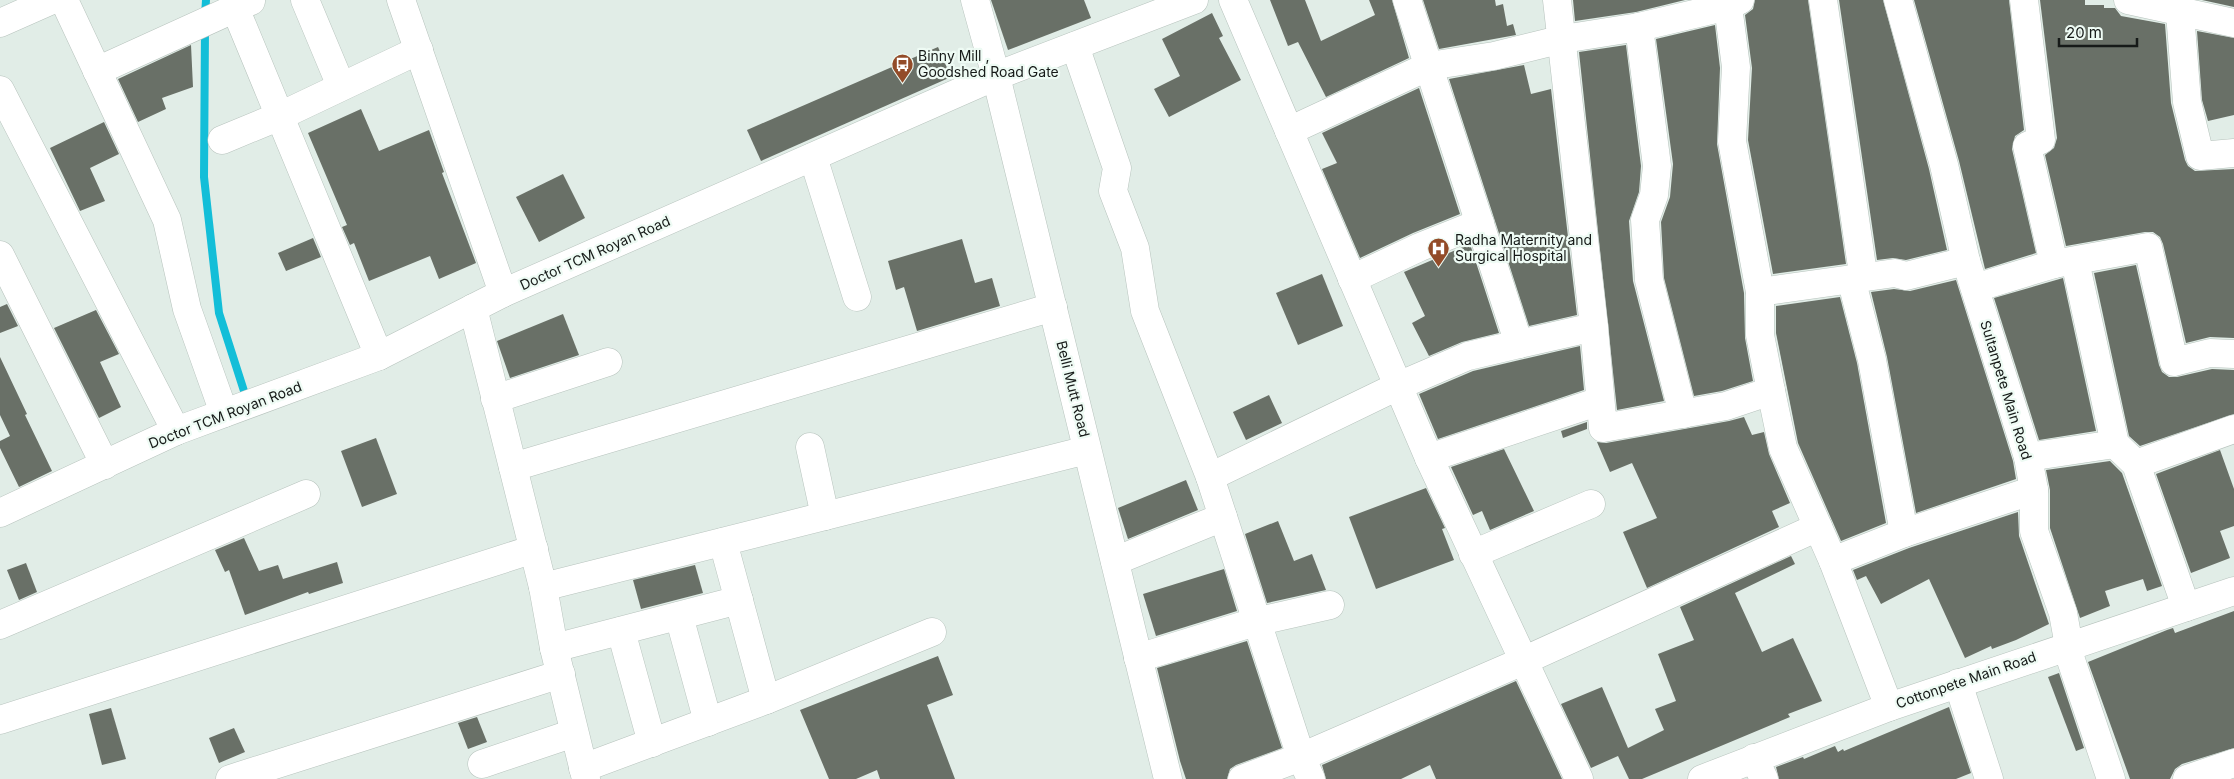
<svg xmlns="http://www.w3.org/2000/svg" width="2234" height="779" font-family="Inter,sans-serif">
<rect width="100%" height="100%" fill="#e1ede7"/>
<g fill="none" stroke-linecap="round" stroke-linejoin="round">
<g stroke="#13bed8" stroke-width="8">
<path d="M 205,16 L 206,0"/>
<path d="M 205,28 L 204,177 L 219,313 L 244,391"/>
</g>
</g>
<g fill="#697067">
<path d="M 991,0 L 1084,0 L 1091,18 L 1008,50 Z"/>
<path d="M 1270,0 L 1305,0 L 1321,41 L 1375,15 L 1369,0 L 1392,0 L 1409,58 L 1326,97 L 1298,42 L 1288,46 Z"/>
<path d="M 1423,0 L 1495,0 L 1496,6 L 1503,4 L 1507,26 L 1513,24 L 1516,35 L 1439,49 Z"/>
<path d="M 1573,0 L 1685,0 L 1636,12 L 1575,21 Z"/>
<path d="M 1755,0 L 1808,0 L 1846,264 L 1773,274 L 1748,140 L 1752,68 L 1745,15 L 1753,9 Z"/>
<path d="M 1839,0 L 1883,0 L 1929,169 L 1947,250 L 1906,260 L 1893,258 L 1877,260 Z"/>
<path d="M 1914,0 L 2009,0 L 2024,130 L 2015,136 L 2012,149 L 2036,253 L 1985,269 L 1959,161 Z"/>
<path d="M 2040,0 L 2085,0 L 2085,5 L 2104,5 L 2104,8 L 2115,8 L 2121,16 L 2165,24 L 2171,103 L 2185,160 L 2188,166 L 2195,171 L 2234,169 L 2234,338 L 2210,337 L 2186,343 L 2163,244 L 2160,237 L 2153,232 L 2145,232 L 2066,246 L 2045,155 L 2054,148 L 2057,138 Z"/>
<path d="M 2202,0 L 2234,0 L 2234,7 Z"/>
<path d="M 1212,13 L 1223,36 L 1219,38 L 1241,80 L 1169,117 L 1154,89 L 1180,76 L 1162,39 Z"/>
<path d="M 1715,25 L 1720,68 L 1717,144 L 1744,293 L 1745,338 L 1753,381 L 1722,391 L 1694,396 L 1664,278 L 1661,222 L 1670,197 L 1673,164 L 1656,39 Z"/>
<path d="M 2197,31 L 2234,38 L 2234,115 L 2208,121 L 2202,100 Z"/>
<path d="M 191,45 L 193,87 L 162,98 L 166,109 L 138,122 L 118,79 Z"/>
<path d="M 1626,45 L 1641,166 L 1639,192 L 1629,221 L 1633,281 L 1664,401 L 1617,410 L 1579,52 Z"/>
<path d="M 938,47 L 951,77 L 761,161 L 747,130 Z"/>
<path d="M 1524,65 L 1531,94 L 1551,89 L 1577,315 L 1529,326 L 1449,79 Z"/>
<path d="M 1419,88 L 1460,214 L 1413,233 L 1360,258 L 1322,169 L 1337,163 L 1322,133 Z"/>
<path d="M 361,109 L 379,151 L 429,130 L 444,172 L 442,173 L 476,263 L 439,279 L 430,256 L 369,281 L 354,243 L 350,245 L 342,227 L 347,225 L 308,133 Z"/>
<path d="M 104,122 L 119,154 L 90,168 L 105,201 L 80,211 L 50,148 Z"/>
<path d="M 563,174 L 585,218 L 539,242 L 516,197 Z"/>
<path d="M 313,238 L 321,257 L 286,271 L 278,253 Z"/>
<path d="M 962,239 L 975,283 L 992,278 L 1000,306 L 917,331 L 904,287 L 896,290 L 888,261 Z"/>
<path d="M 1470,244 L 1499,333 L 1462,342 L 1429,356 L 1412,323 L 1425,316 L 1404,272 Z"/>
<path d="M 2136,265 L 2159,365 L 2162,372 L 2169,377 L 2177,377 L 2212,369 L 2234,370 L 2234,414 L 2140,446 L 2129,436 L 2094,273 Z"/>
<path d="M 1322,274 L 1343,326 L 1298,345 L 1276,293 Z"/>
<path d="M 2063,278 L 2096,431 L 2039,440 L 1994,298 Z"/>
<path d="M 1956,280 L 2013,461 L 2016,479 L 1916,513 L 1887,357 L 1871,292 L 1894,289 L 1910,291 Z"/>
<path d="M 1840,297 L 1857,363 L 1886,523 L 1841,541 L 1798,443 L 1776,333 L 1776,306 Z"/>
<path d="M 7,304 L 18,326 L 0,333 L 0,307 Z"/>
<path d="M 96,310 L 119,354 L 100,362 L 121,407 L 99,418 L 54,328 Z"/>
<path d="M 563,314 L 579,355 L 510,378 L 497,341 Z"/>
<path d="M 1580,346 L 1584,390 L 1438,439 L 1419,394 L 1473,371 Z"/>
<path d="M 0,357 L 27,414 L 25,415 L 52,471 L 19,487 L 0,448 L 0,441 L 10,436 L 0,415 Z"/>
<path d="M 1269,395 L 1282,423 L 1246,440 L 1233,412 Z"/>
<path d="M 1744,417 L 1752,435 L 1764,432 L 1769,454 L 1790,503 L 1772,511 L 1779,527 L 1647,588 L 1623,532 L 1657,518 L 1632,463 L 1610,472 L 1597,442 L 1606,443 L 1729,421 Z"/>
<path d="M 1587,422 L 1587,429 L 1563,438 L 1561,431 Z"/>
<path d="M 376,438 L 397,494 L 362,507 L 341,451 Z"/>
<path d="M 1504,449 L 1534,511 L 1490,530 L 1482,511 L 1473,515 L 1451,467 Z"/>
<path d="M 2220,450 L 2234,489 L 2234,526 L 2220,531 L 2230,558 L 2191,573 L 2156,474 Z"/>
<path d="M 2110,461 L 2122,473 L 2162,586 L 2147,591 L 2143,579 L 2105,591 L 2110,606 L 2080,618 L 2050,528 L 2050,490 L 2046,470 Z"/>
<path d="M 1186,480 L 1198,510 L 1128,539 L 1118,508 Z"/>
<path d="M 1426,488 L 1445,528 L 1442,529 L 1454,560 L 1376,589 L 1349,517 Z"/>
<path d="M 2018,512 L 2019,536 L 2049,624 L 2016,640 L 1992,649 L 1991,646 L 1965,658 L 1929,579 L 1881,604 L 1866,576 L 1857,580 L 1853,570 L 1909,548 Z"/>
<path d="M 1278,521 L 1294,561 L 1312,554 L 1326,590 L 1267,603 L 1245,534 Z"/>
<path d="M 244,538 L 259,571 L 278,565 L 283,579 L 337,562 L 343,583 L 309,594 L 308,592 L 245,615 L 229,570 L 225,572 L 215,550 Z"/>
<path d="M 1791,556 L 1795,564 L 1735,593 L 1762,652 L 1793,638 L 1822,701 L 1788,714 L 1790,717 L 1642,779 L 1629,779 L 1618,756 L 1591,768 L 1561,704 L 1602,687 L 1628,748 L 1664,730 L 1655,709 L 1676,701 L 1658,654 L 1694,640 L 1680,607 Z"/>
<path d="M 26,563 L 37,592 L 19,600 L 7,570 Z"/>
<path d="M 695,565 L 703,593 L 641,609 L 633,580 Z"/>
<path d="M 1224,569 L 1237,611 L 1156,636 L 1143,594 Z"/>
<path d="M 2234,611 L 2234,748 L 2182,764 L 2175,769 L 2170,779 L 2130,779 L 2088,662 L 2167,630 L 2173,628 L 2175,633 Z"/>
<path d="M 1247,641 L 1282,748 L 1236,765 L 1230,769 L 1227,779 L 1186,779 L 1180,761 L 1157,668 Z"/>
<path d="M 938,656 L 953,695 L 927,705 L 955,779 L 880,779 L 877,770 L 856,779 L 829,779 L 800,710 Z"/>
<path d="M 2059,673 L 2084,748 L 2076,751 L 2048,677 Z"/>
<path d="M 1516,681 L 1562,779 L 1436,779 L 1430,765 L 1401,779 L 1326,779 L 1322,765 Z"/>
<path d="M 1949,707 L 1971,773 L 1956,779 L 1779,779 L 1776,767 L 1803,757 L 1804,759 L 1835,746 L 1838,752 L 1843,749 L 1844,751 Z"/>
<path d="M 111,708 L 126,759 L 102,765 L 89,714 Z"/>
<path d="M 477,717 L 487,742 L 468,749 L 458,723 Z"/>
<path d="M 234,728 L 245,752 L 219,763 L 209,738 Z"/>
</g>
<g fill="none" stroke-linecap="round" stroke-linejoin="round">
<defs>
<g id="street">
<path d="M 64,0 L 167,220 L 187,309 L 224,413"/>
<path d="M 305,0 L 341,86"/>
<path d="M 401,0 L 503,293"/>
<path d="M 1557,0 L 1594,327 L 1603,428 L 1726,406 L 1771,391"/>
<path d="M 1823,0 L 1862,267 L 1854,290 L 1872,360 L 1904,533"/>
<path d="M 1898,0 L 1944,165 L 1966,261 L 2028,457 L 2034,490 L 2034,531 L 2063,613 L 2069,646"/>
<path d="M 2024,0 L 2041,140 L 2027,146 L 2054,264"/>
<path d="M 2128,0 L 2234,23"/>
<path d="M 2179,0 L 2187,102 L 2200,156 L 2234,153"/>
<path d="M 1728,6 L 1736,67 L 1732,141 L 1760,292 L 1760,335 L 1771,391 L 1783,448 L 1833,561 L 1904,533 L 2034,490"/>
<path d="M 235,8 L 379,356"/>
<path d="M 0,23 L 52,0"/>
<path d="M 1639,27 L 1657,166 L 1654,195 L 1645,220 L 1649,280 L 1683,414"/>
<path d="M 1075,46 L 1117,168 L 1113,191 L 1135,248 L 1145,311 L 1210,477 L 1301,757 L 1311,779"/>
<path d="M 97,71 L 251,1"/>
<path d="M 0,90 L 176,431"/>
<path d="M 1289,131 L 1429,66 L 1494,56 L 1563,39 L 1639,27 L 1728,6 L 1740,0"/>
<path d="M 222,140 L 280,116 L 419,50"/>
<path d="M 813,157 L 857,297"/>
<path d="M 0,255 L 105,465"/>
<path d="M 2075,261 L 2115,444 L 2136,464 L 2186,607"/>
<path d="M 1352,279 L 1420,247 L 1480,223"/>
<path d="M 1975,288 L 2054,264 L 2148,247 L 2174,362 L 2210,353 L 2234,354"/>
<path d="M 1760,292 L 1895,273 L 1906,276 L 1966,261"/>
<path d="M 473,308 L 543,587 L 554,648 L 586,779"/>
<path d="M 1519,344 L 1594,327"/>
<path d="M 495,399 L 608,362"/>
<path d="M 810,447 L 825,516"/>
<path d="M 2028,457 L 2115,444"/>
<path d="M 1429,458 L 1600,401"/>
<path d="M 2136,464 L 2234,429"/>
<path d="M 513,467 L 1053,307"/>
<path d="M 1210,477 L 1398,386 L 1468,356 L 1519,344 L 1407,0"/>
<path d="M 723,542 L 766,700"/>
<path d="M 1473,554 L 1591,504"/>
<path d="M 1115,561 L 1223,517"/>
<path d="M 1833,561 L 1889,707"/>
<path d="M 543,587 L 1087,450"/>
<path d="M 679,616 L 708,722"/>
<path d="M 0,625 L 306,494"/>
<path d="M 621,631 L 652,743"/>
<path d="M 554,648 L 739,600"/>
<path d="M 1138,658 L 1255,622 L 1330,605"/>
<path d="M 1958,683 L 1989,779"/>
<path d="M 0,720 L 534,549"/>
<path d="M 1754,758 L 1764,779"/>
<path d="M 482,764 L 574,733"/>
<path d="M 583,768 L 766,700 L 932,632"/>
<path d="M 230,779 L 561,674"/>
<path d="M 1242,779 L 1301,757 L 1523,661 L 1818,527"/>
<path d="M 2187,779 L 2234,763"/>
</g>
<g id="secondary">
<path d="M 975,0 L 996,76 L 1168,779"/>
<path d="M 1233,0 L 1429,458 L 1579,779"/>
<path d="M 0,513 L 176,431 L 379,356 L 503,293 L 996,76 L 1194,0"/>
<path d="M 2069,646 L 2071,660 L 2111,779"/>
<path d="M 1702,779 L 1889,707 L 2234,591"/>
</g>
</defs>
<use href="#street" stroke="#b7c3bd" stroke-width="29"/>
<use href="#secondary" stroke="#b7c3bd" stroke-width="29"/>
<use href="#street" stroke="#fff" stroke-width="28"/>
<use href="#secondary" stroke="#fff" stroke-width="28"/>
</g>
<defs>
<symbol id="bus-pin" viewBox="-11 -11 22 30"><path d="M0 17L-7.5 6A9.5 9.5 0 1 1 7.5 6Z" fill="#934b28" stroke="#eefbf4"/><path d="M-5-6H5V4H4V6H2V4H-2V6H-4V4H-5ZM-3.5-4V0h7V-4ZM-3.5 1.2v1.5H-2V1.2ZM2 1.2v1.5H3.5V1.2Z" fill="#fff"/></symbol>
<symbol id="hospital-pin" viewBox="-11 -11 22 30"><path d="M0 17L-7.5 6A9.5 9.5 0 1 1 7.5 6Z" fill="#934b28" stroke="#eefbf4"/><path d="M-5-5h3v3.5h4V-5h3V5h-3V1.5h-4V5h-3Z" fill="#fff"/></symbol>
</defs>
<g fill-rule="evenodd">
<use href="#bus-pin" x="890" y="52" width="25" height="34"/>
<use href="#hospital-pin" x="1426" y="236" width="25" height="34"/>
</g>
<g text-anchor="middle" stroke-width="4.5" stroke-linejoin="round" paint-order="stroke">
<g font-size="14" fill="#161a18" stroke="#eefbf4" text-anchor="start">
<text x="918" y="61">Binny Mill ,<tspan x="918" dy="16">Goodshed Road Gate</tspan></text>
<text x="1455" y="245">Radha Maternity and<tspan x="1455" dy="16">Surgical Hospital</tspan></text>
</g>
<g font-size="14" fill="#161a18" stroke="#eefbf4">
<text transform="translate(595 253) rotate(-24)" y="5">Doctor TCM Royan Road</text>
<text transform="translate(1073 389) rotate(76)" y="5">Belli Mutt Road</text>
<text transform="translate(2006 390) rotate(73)" y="5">Sultanpete Main Road</text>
<text transform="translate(225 415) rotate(-21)" y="5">Doctor TCM Royan Road</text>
<text transform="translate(1966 680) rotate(-19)" y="5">Cottonpete Main Road</text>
</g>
</g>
<path d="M2059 38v8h78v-8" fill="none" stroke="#161a18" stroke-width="2.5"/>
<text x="2066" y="38" font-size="15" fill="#161a18" stroke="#eefbf4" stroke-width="4" paint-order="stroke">20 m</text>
</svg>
